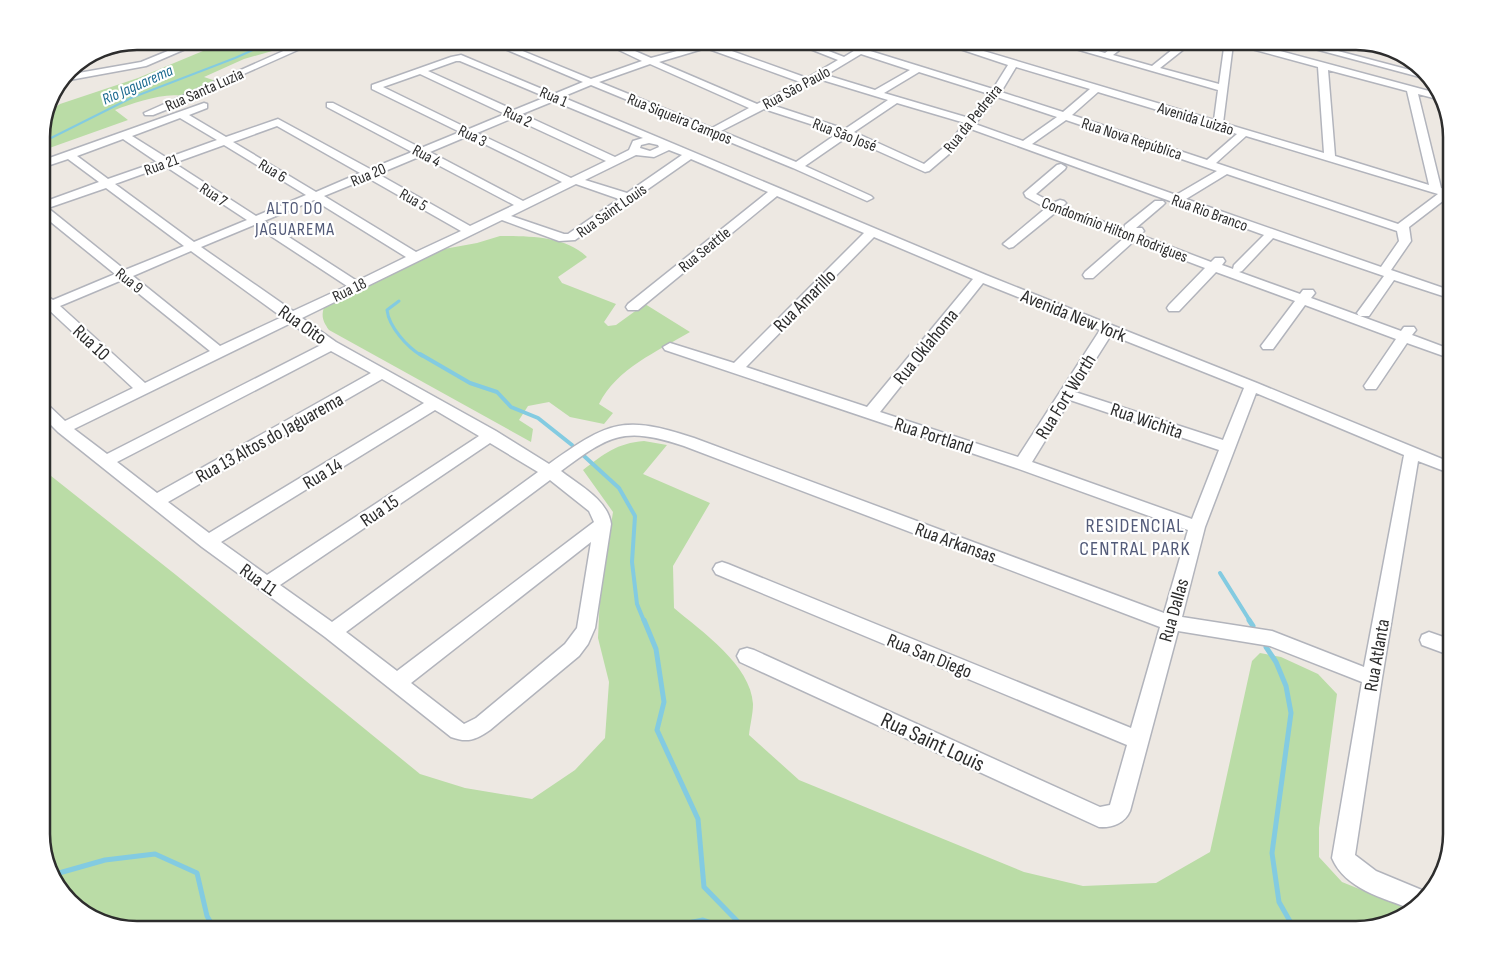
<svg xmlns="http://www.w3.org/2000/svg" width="1493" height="971" font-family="'Sofia Sans Condensed',sans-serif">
<rect width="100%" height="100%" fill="#ede8e2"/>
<g fill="#badca6">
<path d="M 227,41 L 296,41 L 279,49 L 244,59 L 204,77 L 216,81 L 186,97 C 167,91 134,103 115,110 L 128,120 L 41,151 C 41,133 43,114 60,104 L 138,78 Z"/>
<path d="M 500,236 C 528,236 566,236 587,257 L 558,277 L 562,283 L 616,304 L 604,322 L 608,326 L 616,325 L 645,304 L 690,332 C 658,351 616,369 599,404 L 613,413 L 604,424 L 570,417 L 549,402 L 528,406 L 519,420 L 533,429 L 531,442 L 329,330 C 323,321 321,317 324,307 L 444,249 L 477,243 Z"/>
<path d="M 644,441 L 667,445 L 643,474 L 710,503 L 673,566 L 674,608 C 701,631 751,665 753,704 C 753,714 750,725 749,735 L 799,780 L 1024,872 L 1083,886 L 1156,883 L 1210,852 L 1252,661 L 1260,653 L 1281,657 L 1318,674 L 1337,694 L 1319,828 L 1319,857 L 1342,882 L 1411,910 L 1404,917 L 1356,930 L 137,930 L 84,914 L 54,882 L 41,840 L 41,468 L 176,575 L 420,774 L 465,788 L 532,799 L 575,770 L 605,738 L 609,682 L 598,638 L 600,595 L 613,512 L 583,470 C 604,454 617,443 644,441 Z"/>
</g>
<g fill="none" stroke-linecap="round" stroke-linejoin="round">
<path stroke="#83cbe1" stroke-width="2" d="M 41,143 L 131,98 L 235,58 L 273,41"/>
<path stroke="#83cbe1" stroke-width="3" d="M 399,301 L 387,310 C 389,327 407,347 422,356"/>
<g stroke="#83cbe1" stroke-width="4">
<path d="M 420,354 L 470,383 L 497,392 L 511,407 L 538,418 L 572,445"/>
<path d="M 584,456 L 619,488 L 635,516 L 632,562 L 637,604 L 644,621"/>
<path d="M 1220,573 L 1250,621"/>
</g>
<g stroke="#83cbe1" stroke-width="5">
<path d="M 644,620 L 656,649 L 664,702 L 657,730 L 698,819 L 704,887 L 746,930"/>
<path d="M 1249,620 L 1253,626"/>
<path d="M 1266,647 L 1276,662 L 1286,686 L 1291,713 L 1272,853 L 1279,902 L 1295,930"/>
<path d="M 52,875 L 105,860 L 155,854 L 197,873 L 207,916 L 215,930"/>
<path d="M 653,930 L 703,920 L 732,930"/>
</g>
<defs>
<g id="minor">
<path d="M 140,41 L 154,41 L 79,63 L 90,56 Z"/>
<path d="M 192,41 L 204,41 L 146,66 L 64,81 L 67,75 L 141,62 Z"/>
<path d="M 306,41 L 318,41 L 237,77 L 198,97 L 153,115 L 145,115 L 144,113 Z"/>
<path d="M 486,41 L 498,41 L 591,79 L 642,61 L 600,41 L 612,41 L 651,58 L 699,45 L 703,41 L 725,41 L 715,45 L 807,78 L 838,60 L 790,41 L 803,41 L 844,57 L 870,41 L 881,41 L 867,50 L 993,89 L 1008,65 L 936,41 L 950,41 L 1214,120 L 1218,90 L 1048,41 L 1063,41 L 1105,53 L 1121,41 L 1131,41 L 1113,55 L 1152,66 L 1178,45 L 1184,45 L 1184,49 L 1160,68 L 1219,84 L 1225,41 L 1243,41 L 1440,94 L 1441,100 L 1418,94 L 1441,188 L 1451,191 L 1452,198 L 1448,197 L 1409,227 L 1411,241 L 1391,270 L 1452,291 L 1452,299 L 1394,280 L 1369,316 L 1359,316 L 1357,313 L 1384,276 L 1273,238 L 1242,271 L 1239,272 L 1300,294 L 1303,290 L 1313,290 L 1315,293 L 1311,298 L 1401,331 L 1404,327 L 1414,327 L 1416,330 L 1412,335 L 1452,350 L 1452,359 L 1407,343 L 1376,389 L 1366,389 L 1364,386 L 1396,339 L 1305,305 L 1273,349 L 1263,349 L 1261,346 L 1295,301 L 1216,272 L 1179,311 L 1169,311 L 1167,308 L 1169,305 L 1205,268 L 1134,241 L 1093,278 L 1085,278 L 1083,275 L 1085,272 L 1124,238 L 1056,212 L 1013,247 L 1009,248 L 1003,244 L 1046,208 L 1026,197 L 1024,193 L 1057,165 L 1061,164 L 1066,167 L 1065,169 L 1036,194 L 1053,203 L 1060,200 L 1064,201 L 1066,203 L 1062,207 L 1124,229 L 1125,225 L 1155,201 L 1163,201 L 1165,203 L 1163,205 L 1136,228 L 1142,228 L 1144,231 L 1140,235 L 1211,262 L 1215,258 L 1223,258 L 1225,261 L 1222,265 L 1233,269 L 1234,265 L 1264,235 L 971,129 L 956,148 L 929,171 L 925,172 L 847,137 L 805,166 L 871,196 L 873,198 L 867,201 L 793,168 L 591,85 L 562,97 L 986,275 L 1257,383 L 1452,463 L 1452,474 L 1418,461 L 1382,678 L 1355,855 L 1376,871 L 1429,893 L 1412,909 C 1383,898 1345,889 1332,858 L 1362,682 L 1270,646 L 1178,631 L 1130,811 C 1125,823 1112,828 1099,827 L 740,662 L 737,656 L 740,650 L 747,648 L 754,650 L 1100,807 L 1110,805 L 1127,745 L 716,574 L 713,569 L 716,564 L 722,562 L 728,564 L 1131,728 L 1160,627 L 684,446 C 623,426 610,435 561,471 C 579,485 608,500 611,524 L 595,628 L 588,644 L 579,656 L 490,730 C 476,740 467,743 451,737 L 325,637 L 202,547 L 58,432 L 41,415 L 41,401 L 46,403 L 65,421 L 133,388 L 49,310 L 41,313 L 41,292 L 53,300 L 115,274 L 41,214 L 41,203 L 99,182 L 68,159 L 41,168 L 41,161 L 204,103 L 207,104 L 207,108 L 189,115 L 226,137 L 278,119 L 370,169 L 412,152 L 327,107 L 327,103 L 333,103 L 421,148 L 460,132 L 372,89 L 372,85 L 451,57 L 461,55 L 554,94 L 583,82 ZM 1233,44 L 1318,67 L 1324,153 L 1223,123 ZM 706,48 L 800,82 L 757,104 L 659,62 ZM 861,54 L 910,70 L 875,90 L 826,75 ZM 456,61 L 460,61 L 546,97 L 514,110 L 428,71 ZM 650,64 L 749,108 L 712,128 L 599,82 ZM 1016,67 L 1090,89 L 1063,112 L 1001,92 ZM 1328,70 L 1407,91 L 1429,185 L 1335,156 ZM 919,72 L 989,94 L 969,118 L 884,93 ZM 420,74 L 505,114 L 469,129 L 383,87 ZM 819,79 L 888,100 L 845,129 L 772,105 ZM 1098,92 L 1237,134 L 1207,160 L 1072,115 ZM 997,97 L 1057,117 L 1023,141 L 975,124 ZM 554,101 L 643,138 L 633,141 L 629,150 L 615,157 L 522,114 ZM 897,103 L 965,123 L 948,144 L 924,164 L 854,132 ZM 764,109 L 838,133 L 796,162 L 721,131 ZM 180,118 L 217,140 L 167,158 L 132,136 ZM 513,118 L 606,161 L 571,178 L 477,133 ZM 1066,120 L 1217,171 L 1176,195 L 1032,144 ZM 277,126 L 360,173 L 316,192 L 233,142 ZM 468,136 L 562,182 L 523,201 L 430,152 ZM 1246,136 L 1438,194 L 1398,224 L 1216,163 ZM 123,139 L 157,162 L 108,179 L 77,156 ZM 649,143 L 658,145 L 659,147 L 650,151 L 640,148 L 641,145 ZM 224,145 L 306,195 L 256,216 L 174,163 ZM 669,150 L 682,155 L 627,193 L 585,180 L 636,155 L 654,157 ZM 421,156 L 514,205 L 470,226 L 378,174 ZM 691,159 L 768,192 L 628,304 L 626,307 L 628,310 L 638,310 L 777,196 L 864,233 L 734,363 L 670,343 L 663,347 L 665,350 L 1016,468 L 1188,530 L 1164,613 L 694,438 C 624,415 609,421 549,464 L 496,431 L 336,342 L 302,318 L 502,220 L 559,241 L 575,240 ZM 165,166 L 247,220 L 194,242 L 115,184 ZM 1227,174 L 1397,231 L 1399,241 L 1381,267 L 1186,199 ZM 368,178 L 461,231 L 416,252 L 324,196 ZM 576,184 L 619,199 L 568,234 L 564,234 L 511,216 ZM 106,188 L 184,246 L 125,270 L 48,208 ZM 314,200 L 406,257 L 357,281 L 264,221 ZM 254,225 L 347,286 L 293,311 L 201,247 ZM 874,237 L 973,279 L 867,407 L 746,367 ZM 191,251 L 282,317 L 220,346 L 133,276 ZM 122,280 L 210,351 L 145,383 L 60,306 ZM 983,283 L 1100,330 L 1018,457 L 880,412 ZM 291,323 L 321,345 L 107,454 L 74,429 ZM 1111,335 L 1244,388 L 1223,440 L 1075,392 ZM 331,351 L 371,373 L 157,493 L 117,462 ZM 382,379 L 424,403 L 209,533 L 168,502 ZM 1256,393 L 1404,455 L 1364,667 L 1272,631 L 1182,617 L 1205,527 ZM 1070,400 L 1219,450 L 1192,519 L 1032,462 ZM 435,410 L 479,436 L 267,575 L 221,542 ZM 490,443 L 538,472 L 332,622 L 280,585 ZM 550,480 L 589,511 L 594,522 L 397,671 L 346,632 ZM 591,542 L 577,628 L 565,644 L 476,718 L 464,724 L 411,683 Z"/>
<path d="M 1285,41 L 1300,41 L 1425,74 L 1431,80 Z"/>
<path d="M 1429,632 L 1452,640 L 1452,656 L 1422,645 L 1420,640 L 1422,635 Z"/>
</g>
</defs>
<use href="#minor" stroke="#b2b4bc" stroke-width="3"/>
<use href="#minor" fill="#fff" fill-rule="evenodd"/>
</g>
<g text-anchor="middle" stroke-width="4.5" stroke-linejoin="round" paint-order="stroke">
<g font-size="16" font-style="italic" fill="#1e6c91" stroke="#fff">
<text transform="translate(137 84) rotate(-24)" y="6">Rio Jaguarema</text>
</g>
<g font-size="16" fill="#2d2d2d" stroke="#fff">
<text transform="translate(796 87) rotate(-28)" y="6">Rua São Paulo</text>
<text transform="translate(204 89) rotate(-24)" y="6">Rua Santa Luzia</text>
<text transform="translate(554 96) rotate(23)" y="6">Rua 1</text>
<text transform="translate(518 116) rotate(25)" y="6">Rua 2</text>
<text transform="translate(680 118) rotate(22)" y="6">Rua Siqueira Campos</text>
<text transform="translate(972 118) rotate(-51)" y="6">Rua da Pedreira</text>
<text transform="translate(1196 118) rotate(17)" y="6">Avenida Luizão</text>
<text transform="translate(845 134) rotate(21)" y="6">Rua São José</text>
<text transform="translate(473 135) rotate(26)" y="6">Rua 3</text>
<text transform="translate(1132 138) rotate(18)" y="6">Rua Nova República</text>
<text transform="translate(427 155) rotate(28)" y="6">Rua 4</text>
<text transform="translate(161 164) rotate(-20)" y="6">Rua 21</text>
<text transform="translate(273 170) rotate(31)" y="6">Rua 6</text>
<text transform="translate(368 174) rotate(-23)" y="6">Rua 20</text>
<text transform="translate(214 194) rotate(33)" y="6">Rua 7</text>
<text transform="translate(414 199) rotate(30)" y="6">Rua 5</text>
<text transform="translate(611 210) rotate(-35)" y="6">Rua Saint Louis</text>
<text transform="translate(1210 212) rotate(20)" y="6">Rua Rio Branco</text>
<text transform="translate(1115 229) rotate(21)" y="6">Condomínio Hilton Rodrigues</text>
<text transform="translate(704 249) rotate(-39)" y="6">Rua Seattle</text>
<text transform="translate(130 280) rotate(39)" y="6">Rua 9</text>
<text transform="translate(349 289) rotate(-26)" y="6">Rua 18</text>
</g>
<g font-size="18" letter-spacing="1" fill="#535b79" stroke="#fff">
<text x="295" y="214">ALTO DO<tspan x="295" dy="21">JAGUAREMA</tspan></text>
</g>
<g font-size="19" fill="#2d2d2d" stroke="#fff">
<text transform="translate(804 300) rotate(-45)" y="7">Rua Amarillo</text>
<text transform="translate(1074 315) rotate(22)" y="7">Avenida New York</text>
<text transform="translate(303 324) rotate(35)" y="7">Rua Oito</text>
<text transform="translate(92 342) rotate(43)" y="7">Rua 10</text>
<text transform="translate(925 346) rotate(-51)" y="7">Rua Oklahoma</text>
<text transform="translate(1065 396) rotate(-58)" y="7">Rua Fort Worth</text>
<text transform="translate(1147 420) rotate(19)" y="7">Rua Wichita</text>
<text transform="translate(934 435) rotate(18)" y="7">Rua Portland</text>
<text transform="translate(269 437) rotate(-29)" y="7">Rua 13 Altos do Jaguarema</text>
<text transform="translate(322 473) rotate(-31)" y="7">Rua 14</text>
<text transform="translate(379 510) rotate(-34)" y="7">Rua 15</text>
<text transform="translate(956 542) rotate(20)" y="7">Rua Arkansas</text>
<text transform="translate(259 579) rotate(36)" y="7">Rua 11</text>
<text transform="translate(1173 610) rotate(-74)" y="7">Rua Dallas</text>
<text transform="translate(930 655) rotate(22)" y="7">Rua San Diego</text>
<text transform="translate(1376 655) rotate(-80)" y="7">Rua Atlanta</text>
</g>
<g font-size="20" letter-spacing="1" fill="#535b79" stroke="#fff">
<text x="1135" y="532">RESIDENCIAL<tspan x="1135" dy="23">CENTRAL PARK</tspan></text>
</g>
<g font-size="22" fill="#2d2d2d" stroke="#fff">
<text transform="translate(933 741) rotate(25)" y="8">Rua Saint Louis</text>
</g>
</g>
<path d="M0 0H1493V971H0ZM137 50H1356A87 87 0 0 1 1443 137V834A87 87 0 0 1 1356 921H137A87 87 0 0 1 50 834V137A87 87 0 0 1 137 50Z" fill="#fff" fill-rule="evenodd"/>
<path fill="none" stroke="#2d2d2d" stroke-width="2.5" d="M137 50H1356A87 87 0 0 1 1443 137V834A87 87 0 0 1 1356 921H137A87 87 0 0 1 50 834V137A87 87 0 0 1 137 50Z"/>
</svg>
